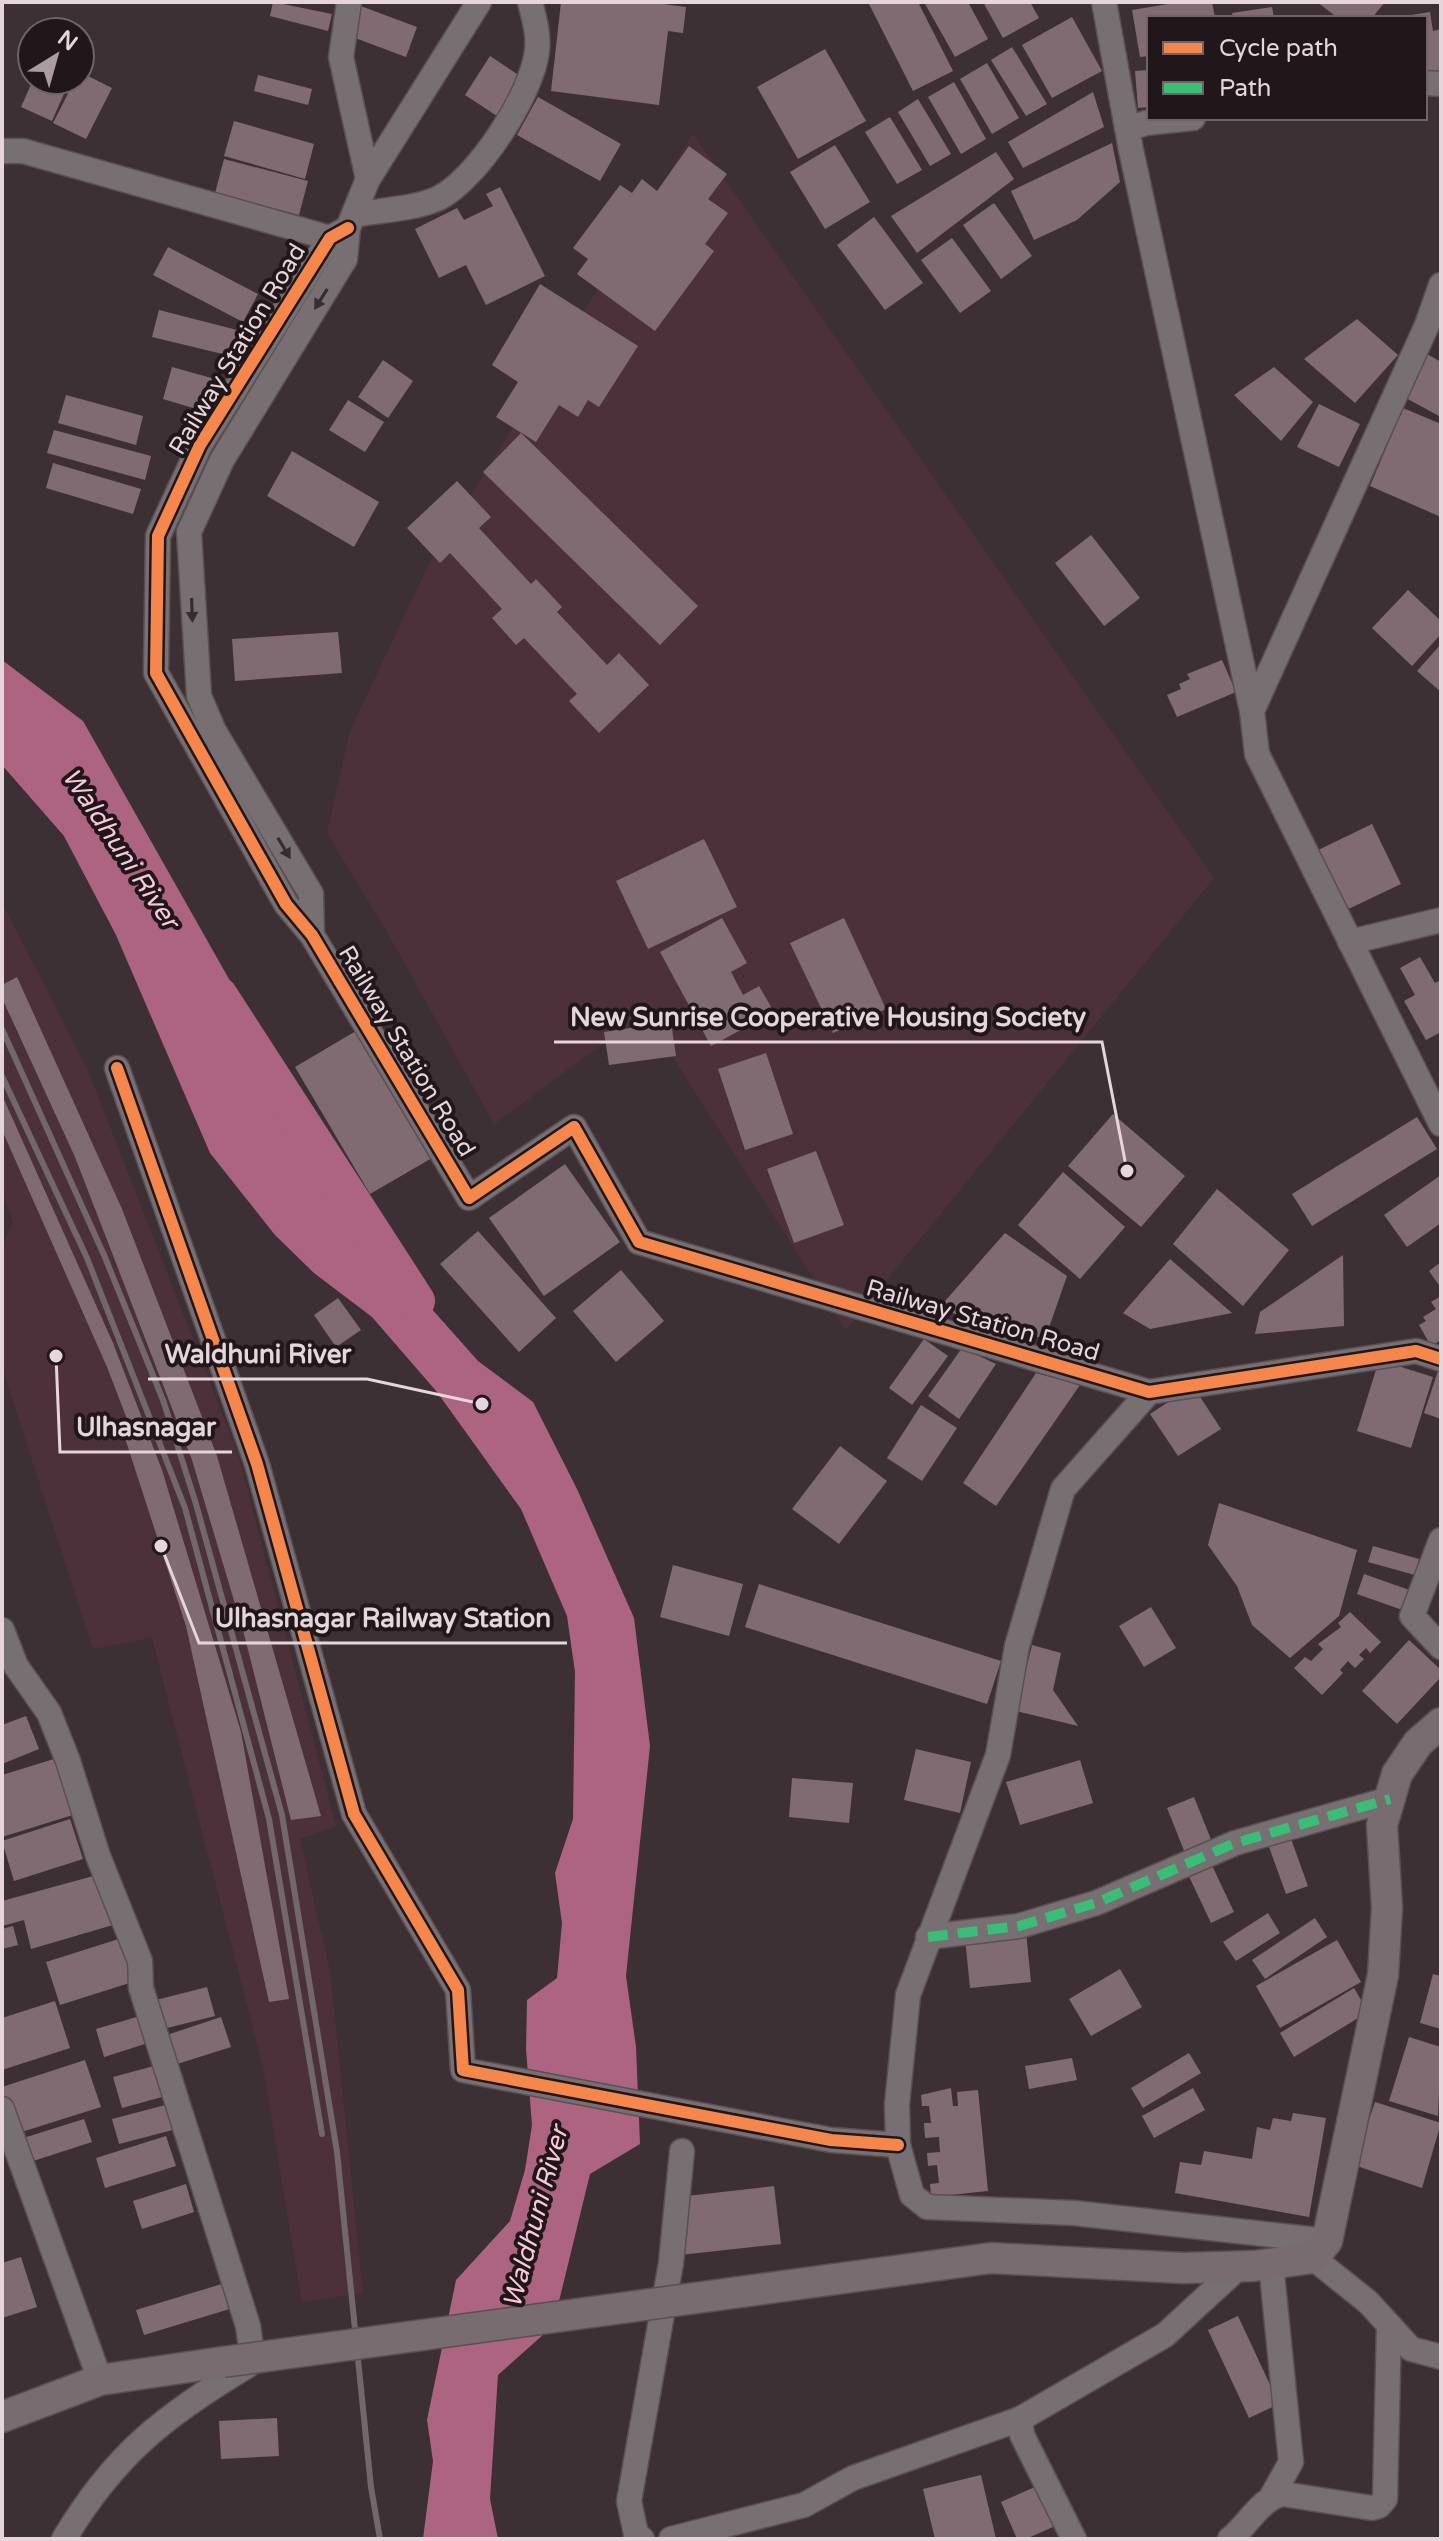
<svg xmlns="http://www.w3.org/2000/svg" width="1443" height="2541" font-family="'Varela Round',sans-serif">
<rect width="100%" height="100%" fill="#3d3034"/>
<g fill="#4c313b">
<path d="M 693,134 L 1214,878 L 846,1330 L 645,1013 L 494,1124 L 386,930 L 327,833 L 350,731 L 429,564 Z"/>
<path d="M 2,903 L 87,1068 L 238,1454 L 336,1826 L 300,1839 L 330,1971 L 363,2293 L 302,2302 L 263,2067 L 152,1638 L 93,1649 L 2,1367 L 2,1248 L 13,1222 L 2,1191 Z"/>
</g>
<path fill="#ad6481" d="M 2,660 L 83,721 L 242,1002 L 248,1043 L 264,1082 L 319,1182 L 478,1361 L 533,1402 L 577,1489 L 634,1618 L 650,1746 L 626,1976 L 636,2047 L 640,2144 L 590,2174 L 553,2326 L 498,2375 L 490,2499 L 498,2539 L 423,2539 L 433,2461 L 427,2420 L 456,2280 L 510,2221 L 525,2170 L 532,2125 L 526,2049 L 527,2000 L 557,1978 L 562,1923 L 555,1873 L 573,1819 L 575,1672 L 567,1616 L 521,1509 L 437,1392 L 372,1317 L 314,1273 L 275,1235 L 210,1153 L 116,935 L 64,836 L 2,765 Z"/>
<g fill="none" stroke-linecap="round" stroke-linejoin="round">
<path stroke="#ad6481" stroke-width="38" d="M 219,996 L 416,1301"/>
</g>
<g fill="#816b73">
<path d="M 273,2 L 332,14 L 328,31 L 270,16 Z"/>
<path d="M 561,2 L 648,2 L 686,7 L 683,33 L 668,31 L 659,105 L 551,91 Z"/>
<path d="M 868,2 L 918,2 L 953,71 L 913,91 Z"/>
<path d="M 924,2 L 968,2 L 988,39 L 955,57 Z"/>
<path d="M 983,2 L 1030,2 L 1039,18 L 1003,38 Z"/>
<path d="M 1180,2 L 1212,2 L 1215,18 L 1149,18 L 1149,56 L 1140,57 L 1132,10 Z"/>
<path d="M 1317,2 L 1385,2 L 1372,18 L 1338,18 Z"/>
<path d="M 358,5 L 417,27 L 406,57 L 347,35 Z"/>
<path d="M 1272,7 L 1274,18 L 1233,18 L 1232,13 Z"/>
<path d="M 1430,12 L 1433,31 L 1441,29 L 1441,73 L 1425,76 L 1425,18 L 1405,16 Z"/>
<path d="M 1072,17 L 1102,71 L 1052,98 L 1022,45 Z"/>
<path d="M 1012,47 L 1047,104 L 1026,116 L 991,60 Z"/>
<path d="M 825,49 L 866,121 L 798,159 L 757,87 Z"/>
<path d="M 490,56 L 523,78 L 497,116 L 465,95 Z"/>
<path d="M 987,63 L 1019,118 L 992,134 L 960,79 Z"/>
<path d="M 1149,70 L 1149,107 L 1138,108 L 1135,71 Z"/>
<path d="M 80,72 L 112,88 L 86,139 L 53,123 L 75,80 L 80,80 Z"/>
<path d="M 258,75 L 312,89 L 308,105 L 254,91 Z"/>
<path d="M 33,80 L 70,80 L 52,121 L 21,107 Z"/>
<path d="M 954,82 L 986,139 L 961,154 L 928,97 Z"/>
<path d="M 1093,92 L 1104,127 L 1023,168 L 1008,142 Z"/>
<path d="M 538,97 L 621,144 L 600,181 L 517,135 Z"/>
<path d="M 918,99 L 951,154 L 930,166 L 898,112 Z"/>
<path d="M 890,117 L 922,170 L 897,184 L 865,132 Z"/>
<path d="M 234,121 L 314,144 L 305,179 L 224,156 Z"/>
<path d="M 1112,143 L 1120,182 L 1077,220 L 1034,240 L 1011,191 Z"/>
<path d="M 835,145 L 870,202 L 825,229 L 790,172 Z"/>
<path d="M 689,146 L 727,174 L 708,199 L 728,213 L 705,244 L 714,251 L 655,331 L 577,274 L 588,259 L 573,248 L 620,185 L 632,193 L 642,179 L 657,191 Z"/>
<path d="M 996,152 L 1014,179 L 917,253 L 891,216 Z"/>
<path d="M 224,159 L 308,181 L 299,215 L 215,193 Z"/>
<path d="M 500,187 L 545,276 L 486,305 L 466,265 L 439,278 L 415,229 L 457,208 L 464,220 L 493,206 L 486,194 Z"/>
<path d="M 994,203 L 1032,256 L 1001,279 L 963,225 Z"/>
<path d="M 874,217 L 923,283 L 885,310 L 837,245 Z"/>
<path d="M 952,238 L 991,291 L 960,313 L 921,260 Z"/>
<path d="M 168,247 L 258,294 L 243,322 L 153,275 Z"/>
<path d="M 540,284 L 638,346 L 599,407 L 588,400 L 578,417 L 559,405 L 536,442 L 496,417 L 518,382 L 492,365 Z"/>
<path d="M 159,310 L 241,331 L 235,357 L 152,337 Z"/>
<path d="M 1357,319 L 1398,355 L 1355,403 L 1304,359 Z"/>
<path d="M 1427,354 L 1441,362 L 1441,417 L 1404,397 Z"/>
<path d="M 383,360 L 413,381 L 388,418 L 358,397 Z"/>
<path d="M 172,367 L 222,381 L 213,414 L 163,399 Z"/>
<path d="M 1274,367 L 1313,402 L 1281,441 L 1234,395 Z"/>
<path d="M 66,395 L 143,416 L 136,445 L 58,423 Z"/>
<path d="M 348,400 L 384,422 L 365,452 L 329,430 Z"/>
<path d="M 1319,404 L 1360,424 L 1339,467 L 1297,447 Z"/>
<path d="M 1403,408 L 1441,424 L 1441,517 L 1370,486 Z"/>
<path d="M 54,430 L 151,456 L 145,480 L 47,453 Z"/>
<path d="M 521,433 L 698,606 L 660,645 L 483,472 Z"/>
<path d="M 292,451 L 379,502 L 354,547 L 267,496 Z"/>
<path d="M 53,463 L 141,489 L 133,514 L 46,488 Z"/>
<path d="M 457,481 L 491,517 L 479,528 L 531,584 L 536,579 L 562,607 L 557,612 L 607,665 L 619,653 L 649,685 L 599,733 L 569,701 L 577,694 L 524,638 L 516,645 L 492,618 L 502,609 L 450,553 L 440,563 L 407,528 Z"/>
<path d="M 1091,535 L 1140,598 L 1104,626 L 1055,563 Z"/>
<path d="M 1408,590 L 1441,621 L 1441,634 L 1412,666 L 1372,628 Z"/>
<path d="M 338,632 L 342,673 L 235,681 L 232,639 Z"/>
<path d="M 1441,644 L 1441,692 L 1417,671 Z"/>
<path d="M 1222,660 L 1236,692 L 1177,717 L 1167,695 L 1181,689 L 1179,684 L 1190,679 L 1187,674 Z"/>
<path d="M 1372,824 L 1401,884 L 1340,913 L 1312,853 Z"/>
<path d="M 704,839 L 737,907 L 648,949 L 616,881 Z"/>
<path d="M 722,918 L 747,963 L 731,972 L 743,995 L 759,986 L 774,1012 L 711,1046 L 660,952 Z"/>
<path d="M 844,918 L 886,1009 L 833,1033 L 790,943 Z"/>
<path d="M 1420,957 L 1435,983 L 1441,980 L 1441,1032 L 1426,1040 L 1404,1001 L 1415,995 L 1400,968 Z"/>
<path d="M 17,977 L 122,1209 L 217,1456 L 321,1816 L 291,1820 L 244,1634 L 192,1460 L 75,1157 L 2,998 L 2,985 Z"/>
<path d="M 671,1022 L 676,1056 L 609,1065 L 604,1032 Z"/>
<path d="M 356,1031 L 432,1158 L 370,1194 L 295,1067 Z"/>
<path d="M 766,1053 L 793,1134 L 745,1150 L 718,1069 Z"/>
<path d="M 2,1095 L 113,1343 L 162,1470 L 241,1732 L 289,1999 L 269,2002 L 186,1626 L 124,1435 L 132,1432 L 107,1367 L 2,1130 Z"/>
<path d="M 1113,1114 L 1185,1176 L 1141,1227 L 1068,1166 Z"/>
<path d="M 1417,1117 L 1437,1149 L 1312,1226 L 1292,1194 Z"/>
<path d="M 816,1151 L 844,1225 L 794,1243 L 767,1169 Z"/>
<path d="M 565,1164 L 620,1242 L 544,1296 L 489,1218 Z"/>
<path d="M 1063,1172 L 1125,1227 L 1080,1279 L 1018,1225 Z"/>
<path d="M 1441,1175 L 1441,1223 L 1407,1247 L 1384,1215 Z"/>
<path d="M 1217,1189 L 1289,1250 L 1243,1306 L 1173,1244 Z"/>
<path d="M 478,1231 L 556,1318 L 519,1352 L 440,1264 Z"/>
<path d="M 1005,1233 L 1067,1276 L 1045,1339 L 938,1309 Z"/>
<path d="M 1343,1255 L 1344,1326 L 1255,1334 L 1260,1312 Z"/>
<path d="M 1170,1259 L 1232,1313 L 1150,1329 L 1123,1313 Z"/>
<path d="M 1441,1262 L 1441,1288 L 1429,1271 Z"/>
<path d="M 621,1270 L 664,1321 L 616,1362 L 573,1311 Z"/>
<path d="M 1441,1296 L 1441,1340 L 1431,1346 L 1419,1325 L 1426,1321 L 1423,1317 L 1436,1309 L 1431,1302 Z"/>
<path d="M 338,1298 L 361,1330 L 336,1347 L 314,1315 Z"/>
<path d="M 924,1339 L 948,1356 L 912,1405 L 889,1388 Z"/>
<path d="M 962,1348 L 996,1364 L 959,1419 L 928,1396 Z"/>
<path d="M 1379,1360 L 1433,1377 L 1411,1448 L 1357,1431 Z"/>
<path d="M 1438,1371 L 1441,1372 L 1441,1419 L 1424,1413 Z"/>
<path d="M 1036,1373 L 1080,1385 L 996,1506 L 963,1483 Z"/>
<path d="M 1193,1386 L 1221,1429 L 1178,1456 L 1150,1414 Z"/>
<path d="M 921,1405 L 957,1428 L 922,1481 L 887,1458 Z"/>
<path d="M 840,1446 L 887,1481 L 839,1544 L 792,1509 Z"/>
<path d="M 1219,1503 L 1357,1550 L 1339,1616 L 1290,1658 L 1252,1625 L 1237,1586 L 1208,1545 Z"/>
<path d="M 1373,1546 L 1419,1559 L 1415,1575 L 1368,1562 Z"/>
<path d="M 673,1565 L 743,1584 L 729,1636 L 660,1617 Z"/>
<path d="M 1364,1574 L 1415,1592 L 1408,1612 L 1357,1594 Z"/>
<path d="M 759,1584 L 1001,1661 L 987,1704 L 745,1627 Z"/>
<path d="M 1151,1607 L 1176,1648 L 1144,1667 L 1119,1626 Z"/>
<path d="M 1350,1612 L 1381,1642 L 1370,1653 L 1366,1648 L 1359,1655 L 1364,1659 L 1355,1668 L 1348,1661 L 1340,1670 L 1343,1673 L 1322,1695 L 1294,1668 L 1305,1657 L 1311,1661 L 1323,1649 L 1318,1644 L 1341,1627 L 1338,1623 Z"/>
<path d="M 1409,1640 L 1441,1670 L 1441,1677 L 1397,1724 L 1362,1691 Z"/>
<path d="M 1032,1645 L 1061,1653 L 1053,1690 L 1078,1726 L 1016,1711 Z"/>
<path d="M 26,1716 L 39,1749 L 2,1764 L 2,1725 Z"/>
<path d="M 916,1749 L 971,1762 L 960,1813 L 904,1800 Z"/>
<path d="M 57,1758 L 76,1814 L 2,1837 L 2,1775 Z"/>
<path d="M 1080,1760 L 1093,1803 L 1020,1825 L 1006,1782 Z"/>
<path d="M 792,1778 L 853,1783 L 849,1823 L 789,1817 Z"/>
<path d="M 1194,1797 L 1214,1847 L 1187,1858 L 1167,1808 Z"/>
<path d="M 70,1819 L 83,1859 L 14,1881 L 2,1841 Z"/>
<path d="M 1291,1839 L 1308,1886 L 1286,1894 L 1269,1847 Z"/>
<path d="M 1209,1859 L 1234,1912 L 1211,1923 L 1186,1870 Z"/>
<path d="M 97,1875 L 113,1925 L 31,1949 L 24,1920 L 2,1926 L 2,1901 Z"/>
<path d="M 1268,1913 L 1280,1933 L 1236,1961 L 1223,1942 Z"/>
<path d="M 1315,1918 L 1327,1937 L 1265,1979 L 1252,1960 Z"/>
<path d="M 13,1926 L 18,1945 L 2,1949 L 2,1929 Z"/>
<path d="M 1026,1932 L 1031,1982 L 970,1988 L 965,1938 Z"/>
<path d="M 125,1937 L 139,1980 L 60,2005 L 46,1962 Z"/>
<path d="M 1337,1940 L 1361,1982 L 1280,2028 L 1256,1986 Z"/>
<path d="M 1120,1969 L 1142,2007 L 1091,2036 L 1069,1999 Z"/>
<path d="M 1433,1974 L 1441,1976 L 1441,2029 L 1420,2023 Z"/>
<path d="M 207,1987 L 215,2016 L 159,2030 L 152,2001 Z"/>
<path d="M 1354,1988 L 1368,2012 L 1294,2057 L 1280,2033 Z"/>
<path d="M 55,2001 L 70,2048 L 2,2070 L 2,2018 Z"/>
<path d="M 140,2016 L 148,2043 L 104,2057 L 96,2029 Z"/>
<path d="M 221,2017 L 231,2047 L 174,2065 L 164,2036 Z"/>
<path d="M 1409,2037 L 1441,2047 L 1438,2116 L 1389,2101 Z"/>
<path d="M 1189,2053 L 1201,2073 L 1143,2108 L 1131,2088 Z"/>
<path d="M 1072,2058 L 1077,2080 L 1029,2089 L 1025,2066 Z"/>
<path d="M 85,2060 L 101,2107 L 12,2135 L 2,2103 L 2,2087 Z"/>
<path d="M 154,2066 L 162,2097 L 122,2108 L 113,2077 Z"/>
<path d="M 951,2088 L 953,2106 L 958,2106 L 957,2092 L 978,2090 L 988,2191 L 931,2197 L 930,2184 L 939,2183 L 937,2165 L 928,2166 L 927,2153 L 940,2152 L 939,2137 L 925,2138 L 924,2123 L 931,2123 L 929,2106 L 922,2106 L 921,2095 Z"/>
<path d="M 1193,2088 L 1205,2110 L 1154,2138 L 1142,2116 Z"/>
<path d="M 1375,2102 L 1441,2123 L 1422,2188 L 1354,2165 Z"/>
<path d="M 173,2103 L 180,2128 L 119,2144 L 112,2119 Z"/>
<path d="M 1293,2113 L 1326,2118 L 1309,2217 L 1175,2193 L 1180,2162 L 1201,2165 L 1204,2151 L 1252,2159 L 1257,2127 L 1270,2130 L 1273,2118 L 1291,2121 Z"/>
<path d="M 84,2119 L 92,2142 L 24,2164 L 17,2140 Z"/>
<path d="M 166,2136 L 176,2166 L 105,2188 L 96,2158 Z"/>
<path d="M 186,2184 L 194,2212 L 142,2229 L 133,2201 Z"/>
<path d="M 774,2186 L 781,2244 L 680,2255 L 687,2196 Z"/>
<path d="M 21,2257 L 37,2307 L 2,2318 L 2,2263 Z"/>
<path d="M 225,2283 L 233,2308 L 144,2335 L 136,2310 Z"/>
<path d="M 1238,2316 L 1279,2404 L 1249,2418 L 1208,2330 Z"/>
<path d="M 277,2418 L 279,2456 L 221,2459 L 219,2421 Z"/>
<path d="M 981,2475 L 996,2539 L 935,2539 L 923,2489 Z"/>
<path d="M 1044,2483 L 1062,2523 L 1026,2539 L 1017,2539 L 1001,2502 Z"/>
</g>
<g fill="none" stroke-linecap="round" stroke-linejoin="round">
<defs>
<g id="minor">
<path d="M 349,2 L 341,57 L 368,179"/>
<path d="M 1104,2 L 1131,150 L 1252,711 L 1257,754 L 1441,1124"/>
<path d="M 1425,83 L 1441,84"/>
<path d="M 1127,129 L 1146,123 L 1193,118"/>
<path d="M 2,151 L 23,151 L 330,238 L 344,245"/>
<path d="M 354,215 C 380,210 416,209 439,198 C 478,178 532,94 537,51 C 539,34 534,18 530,2"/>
<path d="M 348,228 L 330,238 L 200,445 L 158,536 L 156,673 L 286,904 L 312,935 L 469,1198 L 574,1127 L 639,1242 L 1149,1392 L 1416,1351 L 1441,1359"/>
<path d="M 1252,711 L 1427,325 L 1441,285"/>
<path d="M 312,935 L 311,894 L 214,731 L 199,696 L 189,532 L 222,460 L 345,259 L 348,228 L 368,179 L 479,2"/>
<path d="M 1350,942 L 1441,920"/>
<path d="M 117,1068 L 257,1464 L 354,1814 L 458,1990 L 463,2070 L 831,2140 L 898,2145"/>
<path d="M 1149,1392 L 1063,1489 L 1017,1646 L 998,1755 L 908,1995 L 897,2104 L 898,2145 L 912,2195 L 927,2207 L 1074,2213 L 1327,2241"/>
<path d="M 1441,1540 L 1412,1616 L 1441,1647"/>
<path d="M 2,1630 L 16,1666 L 49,1713 L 68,1761 L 98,1856 L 140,1961 L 141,1988 L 248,2326 L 251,2347 L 247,2366 C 164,2416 114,2455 64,2539"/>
<path d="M 928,1937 L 1019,1926 L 1096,1903 L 1235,1843 L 1390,1799"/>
<path d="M 2,2109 L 100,2380"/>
<path d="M 1313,2258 L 1368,2302 L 1411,2349 L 1441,2357"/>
<path d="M 1271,2264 L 1291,2462 L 1272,2496"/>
<path d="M 642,2539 L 636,2534 L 629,2501 L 671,2263 L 682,2151"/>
<path d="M 671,2539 L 804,2505 L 853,2478 L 1020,2419"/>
<path d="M 1074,2539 L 1022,2435 L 1020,2419 L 1165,2335 L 1240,2266"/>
<path d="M 1230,2539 C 1248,2525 1261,2498 1283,2494 L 1372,2508 L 1379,2506 L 1385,2499 L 1389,2325"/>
</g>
<g id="major">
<path d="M 1183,2268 L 1254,2266 L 1313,2258 L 1327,2241 L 1383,1975 L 1387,1908 L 1382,1825 L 1397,1774 L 1418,1743 L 1441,1723"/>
<path d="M 2,2417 L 100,2380 L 223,2362"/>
</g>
</defs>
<use href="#minor" stroke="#5a4f52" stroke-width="27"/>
<use href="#major" stroke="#5a4f52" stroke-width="33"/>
<use href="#minor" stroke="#786f72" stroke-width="24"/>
<use href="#major" stroke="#796c71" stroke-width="30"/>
<g stroke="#72676b" stroke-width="6">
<path d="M 2,1029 L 104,1255 L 163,1400 L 196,1504 L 282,1815 L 337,2152 L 371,2487 L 380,2539"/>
<path d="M 2,1076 L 87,1258 L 185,1508 L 269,1819 L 322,2134"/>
</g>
<defs>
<path id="major-bridge" d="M 223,2362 L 991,2258 L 1183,2268"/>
</defs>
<use href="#major-bridge" stroke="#5a4f52" stroke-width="33" stroke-linecap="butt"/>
<use href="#major-bridge" stroke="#796c71" stroke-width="30"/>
<path stroke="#3abd76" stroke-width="10" stroke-dasharray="20 10" stroke-linecap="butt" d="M 928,1937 L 1019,1926 L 1096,1903 L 1235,1843 L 1390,1799"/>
<defs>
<g id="cycleway">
<path d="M 348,228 L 330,238 L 200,445 L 158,536 L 156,673 L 286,904 L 312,935 L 469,1198 L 574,1127 L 639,1242 L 1149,1392 L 1416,1351 L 1441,1359"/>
<path d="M 117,1068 L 257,1464 L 354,1814 L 458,1990 L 463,2070 L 831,2140 L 898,2145"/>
</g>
</defs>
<use href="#cycleway" stroke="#21171b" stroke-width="17"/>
<use href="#cycleway" stroke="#f5874c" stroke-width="12"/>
</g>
<defs><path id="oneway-solid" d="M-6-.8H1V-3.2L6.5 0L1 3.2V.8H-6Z" transform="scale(2)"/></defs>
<g fill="#372d31">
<use href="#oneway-solid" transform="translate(321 299) rotate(122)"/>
<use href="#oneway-solid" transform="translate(192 610) rotate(88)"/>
<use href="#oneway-solid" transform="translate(284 848) rotate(59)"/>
</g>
<g text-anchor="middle" stroke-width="8" stroke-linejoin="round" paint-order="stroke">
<g font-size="24" fill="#e6d6db" stroke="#21171b">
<text transform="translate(237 349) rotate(-59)" y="8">Railway Station Road</text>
<text transform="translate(407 1051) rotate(59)" y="8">Railway Station Road</text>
<text transform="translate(983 1320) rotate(16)" y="8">Railway Station Road</text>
</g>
<g font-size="26" font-style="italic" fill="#f7cada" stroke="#21171b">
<text transform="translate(121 848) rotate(56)" y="9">Waldhuni River</text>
<text transform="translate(535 2217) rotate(-75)" y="9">Waldhuni River</text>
</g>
</g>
<path fill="none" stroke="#e6d6db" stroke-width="3" d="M1127 1171L1102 1042H554M482 1404L367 1379H148M56 1356L60 1452H232M161 1546L199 1643H567"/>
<g fill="#e6d6db" stroke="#21171b" stroke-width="3">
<circle cx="1127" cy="1171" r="8"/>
<circle cx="482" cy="1404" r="8"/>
<circle cx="56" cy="1356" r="8"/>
<circle cx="161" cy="1546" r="8"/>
</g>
<g font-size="26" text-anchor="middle" font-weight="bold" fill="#e6d6db" stroke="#21171b" stroke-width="8" stroke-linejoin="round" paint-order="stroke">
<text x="828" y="1026">New Sunrise Cooperative Housing Society</text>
<text x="258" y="1363">Waldhuni River</text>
<text x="146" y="1436">Ulhasnagar</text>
<text x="383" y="1627">Ulhasnagar Railway Station</text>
</g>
<rect width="1443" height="2541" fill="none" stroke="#e6d6db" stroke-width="8"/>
<rect x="1147" y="16" width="280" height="104" fill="#21171b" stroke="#706368" stroke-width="2"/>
<rect x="1163" y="42" width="40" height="12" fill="#f5874c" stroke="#706368" stroke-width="2"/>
<text x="1219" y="56" font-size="24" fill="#e6d6db">Cycle path</text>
<rect x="1163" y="82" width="40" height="12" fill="#3abd76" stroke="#706368" stroke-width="2"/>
<text x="1219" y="96" font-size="24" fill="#e6d6db">Path</text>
<g transform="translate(56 56) rotate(37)"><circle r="38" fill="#21171b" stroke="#706368" stroke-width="2"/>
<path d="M0-6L14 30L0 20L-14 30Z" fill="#ab9ca1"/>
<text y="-12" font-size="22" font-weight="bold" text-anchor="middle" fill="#e6d6db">N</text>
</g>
</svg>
